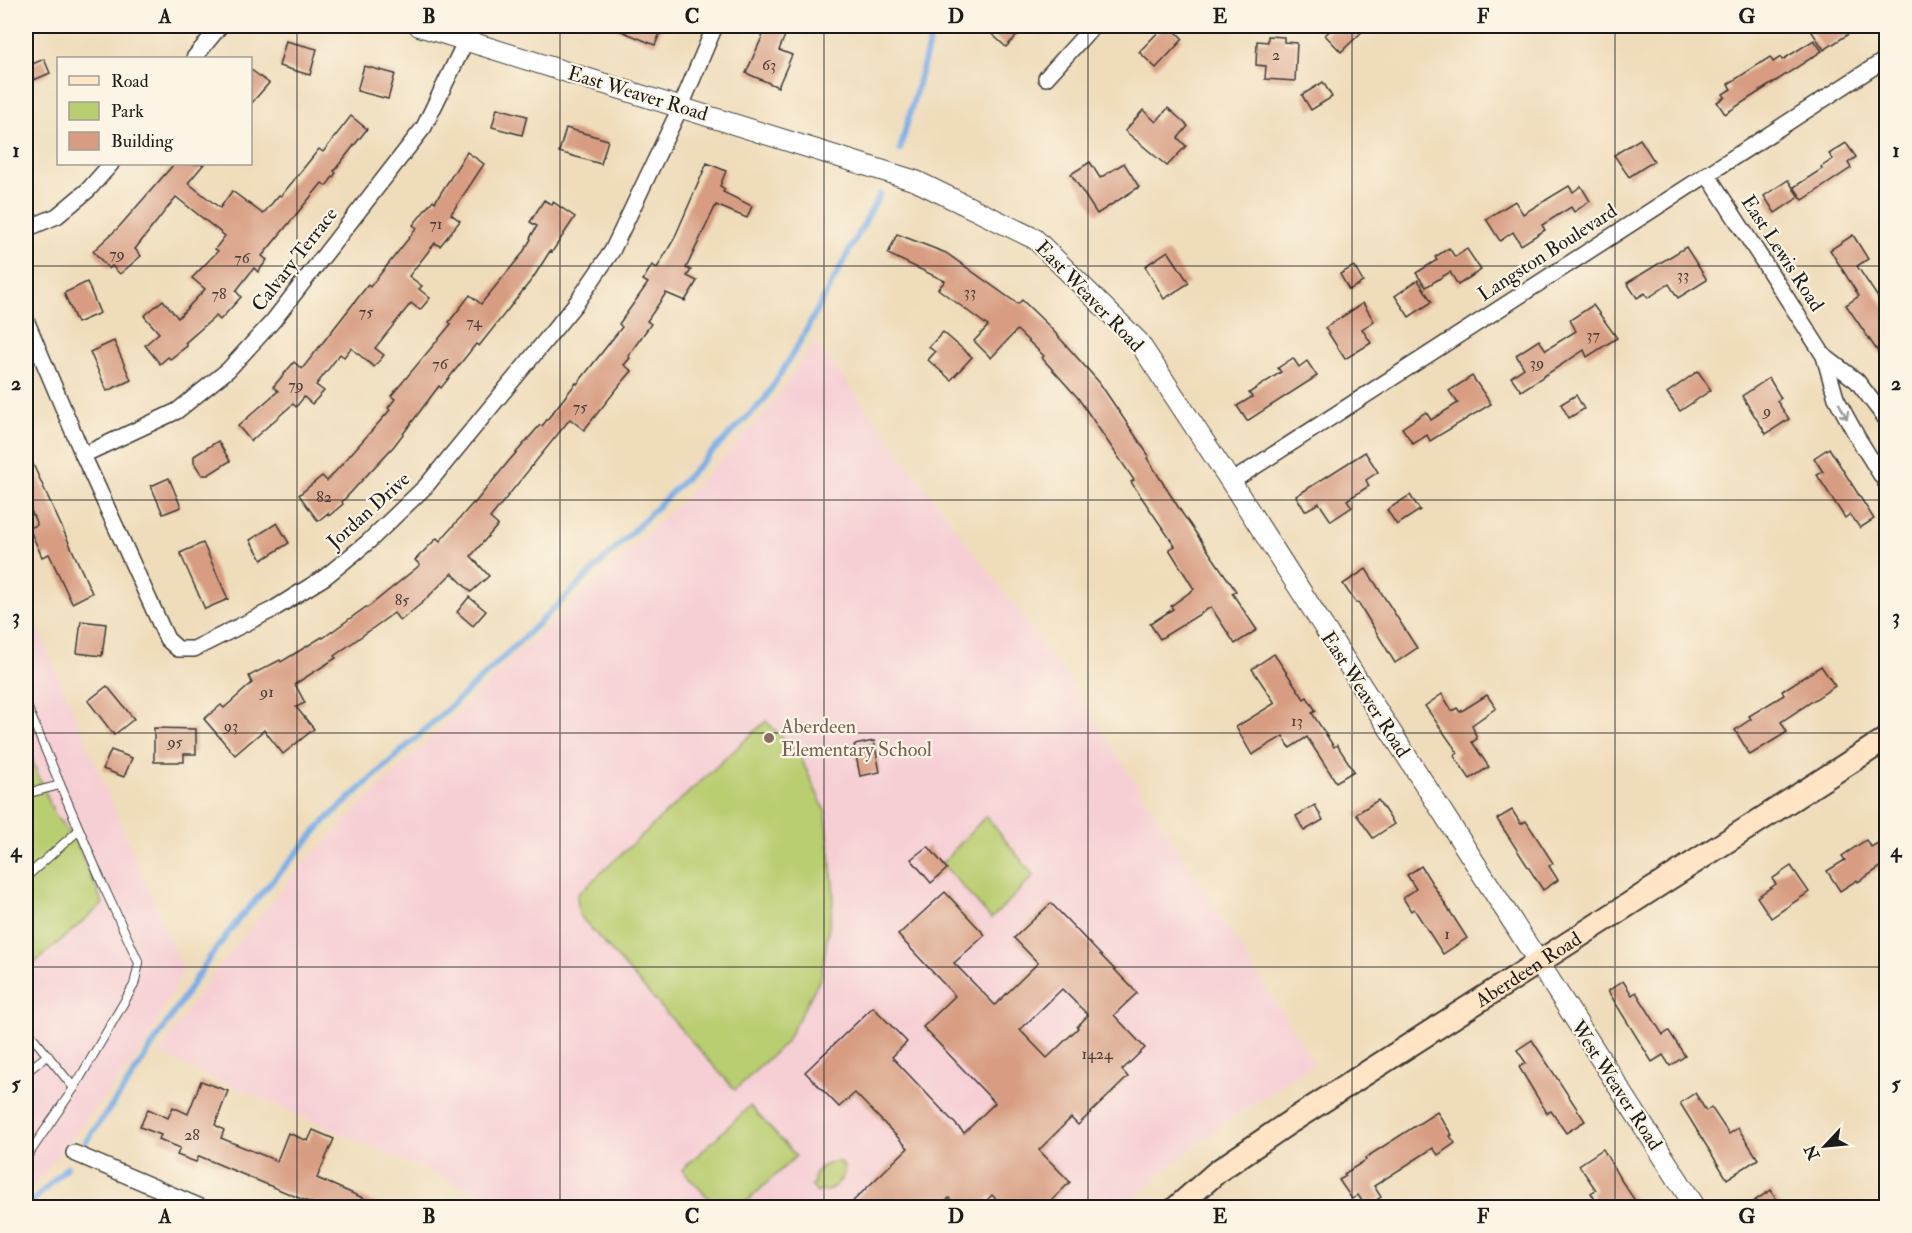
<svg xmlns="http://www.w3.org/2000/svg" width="1912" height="1233" font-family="'IM FELL Double Pica',serif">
<rect width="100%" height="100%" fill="#fcf5e5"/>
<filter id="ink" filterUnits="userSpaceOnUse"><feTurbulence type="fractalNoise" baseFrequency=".0167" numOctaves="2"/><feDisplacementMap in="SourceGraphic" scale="12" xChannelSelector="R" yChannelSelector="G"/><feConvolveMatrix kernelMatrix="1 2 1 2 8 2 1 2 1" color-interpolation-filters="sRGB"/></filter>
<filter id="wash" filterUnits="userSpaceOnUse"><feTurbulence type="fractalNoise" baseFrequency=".008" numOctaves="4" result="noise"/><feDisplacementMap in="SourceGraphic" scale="24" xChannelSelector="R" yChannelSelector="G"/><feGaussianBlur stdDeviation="1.35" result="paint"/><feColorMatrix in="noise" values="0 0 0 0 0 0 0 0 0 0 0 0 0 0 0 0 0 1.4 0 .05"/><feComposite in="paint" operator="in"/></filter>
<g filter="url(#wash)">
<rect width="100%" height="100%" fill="#efdcba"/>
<g fill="#f6cfd5">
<path d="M 815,341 L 1066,675 L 1314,1063 L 1226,1122 L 1162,1172 L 1126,1207 L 512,1208 L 159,1054 L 208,980 L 299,868 L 364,802 L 592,584 L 678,505 L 768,410 Z"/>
<path d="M 26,600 L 183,971 L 143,1048 L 26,1196 Z"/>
</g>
<g fill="#b9cd71" stroke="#6a7446" stroke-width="1.5">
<path d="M 766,721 L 800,756 L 826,813 L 834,895 L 821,977 L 786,1042 L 735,1090 L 579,915 L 577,895 Z"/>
<path d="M 26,746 L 54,813 L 76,842 L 103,904 L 26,970 Z"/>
<path d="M 986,816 L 1034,876 L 991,919 L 942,863 Z"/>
<path d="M 750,1106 L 796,1156 L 741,1207 L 717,1207 L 682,1170 Z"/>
<path d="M 835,1162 L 841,1162 C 851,1174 837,1185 827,1191 L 822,1190 L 817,1193 L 812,1186 C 818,1178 813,1186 814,1177 C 816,1167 827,1164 835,1162 Z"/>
</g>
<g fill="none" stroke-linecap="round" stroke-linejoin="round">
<g stroke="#7aafe8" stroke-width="6">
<path d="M 900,149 L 934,26"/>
<path d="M 86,1141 L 124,1089 L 210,957 L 238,920 L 325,821 L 488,672 L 605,559 L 764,400 L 797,347 L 880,194"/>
<path d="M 26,1208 L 67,1167"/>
</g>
</g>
<g id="blocks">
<g fill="#d79c81" fill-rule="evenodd">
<path d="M 609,26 L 663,26 L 655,45 Z"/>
<path d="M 767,26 L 789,26 L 779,50 L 792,55 L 778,87 L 746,73 Z"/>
<path d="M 983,26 L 1026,26 L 1006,47 Z"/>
<path d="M 1164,26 L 1170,26 L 1183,39 L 1156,68 L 1139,52 Z"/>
<path d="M 1335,26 L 1368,26 L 1341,52 L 1325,35 Z"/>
<path d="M 1808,26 L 1861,26 L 1824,50 Z"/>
<path d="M 1268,36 L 1284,37 L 1284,42 L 1297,43 L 1295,81 L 1265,79 L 1266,66 L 1256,65 L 1257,41 L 1268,42 Z"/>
<path d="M 1814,40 L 1822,51 L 1725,114 L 1717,102 L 1725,97 L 1723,94 L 1731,89 L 1728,84 L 1770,57 L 1773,62 L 1781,57 L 1782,60 Z"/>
<path d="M 286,41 L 317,49 L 310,75 L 279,66 Z"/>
<path d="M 44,59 L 50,73 L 34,80 L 28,66 Z"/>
<path d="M 364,66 L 395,74 L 388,99 L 357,91 Z"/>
<path d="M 250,69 L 269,83 L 250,105 Z"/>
<path d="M 1323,82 L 1332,97 L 1311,110 L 1302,95 Z"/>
<path d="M 497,108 L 527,116 L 522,135 L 492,127 Z"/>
<path d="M 1168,108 L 1188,126 L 1178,138 L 1186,146 L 1167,166 L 1125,131 L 1143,110 L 1156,122 Z"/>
<path d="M 351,116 L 367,129 L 334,171 L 336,173 L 326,186 L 322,183 L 262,256 L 267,260 L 258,272 L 254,268 L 236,291 L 241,297 L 220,320 L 216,316 L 185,343 L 187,346 L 170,359 L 168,357 L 160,364 L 145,345 L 159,333 L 144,316 L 163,300 L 178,318 L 205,289 L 192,278 L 218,251 L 215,249 L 225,236 L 176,197 L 135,249 L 141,256 L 120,274 L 112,266 L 109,269 L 93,251 L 118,228 L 174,164 L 204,164 L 188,183 L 220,208 L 232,191 L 263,214 L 279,195 L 281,196 L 319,149 L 323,152 Z"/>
<path d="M 566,128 L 608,140 L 601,164 L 559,152 Z"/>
<path d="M 1640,139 L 1654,161 L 1629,177 L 1614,155 Z"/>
<path d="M 1846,143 L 1856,157 L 1848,163 L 1851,168 L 1803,200 L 1794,187 L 1822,169 L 1821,167 L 1833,159 L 1829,154 Z"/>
<path d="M 467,152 L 484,164 L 451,214 L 460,221 L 440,246 L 435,243 L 409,276 L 422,286 L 419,289 L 430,298 L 420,310 L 411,303 L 375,348 L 384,355 L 374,367 L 351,348 L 344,357 L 340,354 L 316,385 L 324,391 L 312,404 L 304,397 L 296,407 L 293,404 L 251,441 L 238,426 L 278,391 L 273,387 L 294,362 L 302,369 L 368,285 L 370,287 L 417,228 L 413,225 L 433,200 L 435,202 Z"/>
<path d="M 1090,162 L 1100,178 L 1124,163 L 1139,187 L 1097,214 L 1071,174 Z"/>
<path d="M 707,163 L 726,171 L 720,186 L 725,189 L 723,192 L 752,206 L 747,218 L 716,205 L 686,268 L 691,270 L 687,276 L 697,281 L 685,301 L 666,293 L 647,321 L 651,324 L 628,356 L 630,358 L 624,365 L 632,371 L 620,385 L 584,430 L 570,419 L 490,518 L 498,525 L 471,556 L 489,576 L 471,592 L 452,573 L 422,603 L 400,621 L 394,613 L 334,656 L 336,658 L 295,684 L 305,703 L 296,707 L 314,729 L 283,754 L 264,730 L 235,755 L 204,719 L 221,705 L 224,708 L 252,683 L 249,676 L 280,660 L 281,662 L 322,637 L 323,638 L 366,607 L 367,608 L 420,565 L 415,560 L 437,538 L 440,541 L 473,503 L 474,504 L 508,462 L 540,425 L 542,426 L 576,383 L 577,384 L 622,327 L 619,324 L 648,283 L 643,280 L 652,265 L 657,268 L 674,239 Z"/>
<path d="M 1788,180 L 1799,197 L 1775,213 L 1764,196 Z"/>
<path d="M 1569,186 L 1573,192 L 1581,186 L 1590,201 L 1574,212 L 1571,207 L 1542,225 L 1545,230 L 1521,245 L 1513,232 L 1500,241 L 1486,219 L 1515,201 L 1523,214 Z"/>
<path d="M 544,200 L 552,205 L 553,202 L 575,217 L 552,252 L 550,251 L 533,278 L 479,346 L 476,344 L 441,388 L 439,386 L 394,446 L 342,502 L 343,504 L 329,516 L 328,513 L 318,521 L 299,495 L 322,476 L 327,481 L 390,410 L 388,408 L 395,399 L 391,396 L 451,324 L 449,322 L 470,295 L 481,304 L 522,254 L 531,239 L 530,238 L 537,226 L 530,222 Z"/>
<path d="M 897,234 L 946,253 L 1018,304 L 1022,300 L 1048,325 L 1099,382 L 1149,456 L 1147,458 L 1182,513 L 1236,591 L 1232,593 L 1257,630 L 1235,644 L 1211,607 L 1160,639 L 1150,624 L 1173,609 L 1171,606 L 1194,589 L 1169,549 L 1175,546 L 1131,482 L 1134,480 L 1078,398 L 1042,358 L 1044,356 L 1017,330 L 991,358 L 974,341 L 988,326 L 938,289 L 945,281 L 888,254 Z"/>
<path d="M 1853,235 L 1868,259 L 1857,266 L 1887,311 L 1887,365 L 1846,305 L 1859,296 L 1830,250 Z"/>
<path d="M 1686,247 L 1707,280 L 1678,298 L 1669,284 L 1648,298 L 1645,293 L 1637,298 L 1627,283 Z"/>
<path d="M 1449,248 L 1455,257 L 1467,249 L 1481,270 L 1458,285 L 1450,272 L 1426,287 L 1416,273 L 1437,260 L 1435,257 Z"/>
<path d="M 1168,251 L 1189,283 L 1164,299 L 1145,266 Z"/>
<path d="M 1354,266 L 1363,282 L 1349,290 L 1340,274 Z"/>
<path d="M 1418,280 L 1432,302 L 1409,317 L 1395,296 Z"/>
<path d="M 87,282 L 100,313 L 77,323 L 64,293 Z"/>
<path d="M 1363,303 L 1374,321 L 1362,329 L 1371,343 L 1345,359 L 1325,328 Z"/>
<path d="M 1593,305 L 1617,338 L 1587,357 L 1584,350 L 1521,391 L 1511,377 L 1524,368 L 1516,355 L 1539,340 L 1546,350 L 1576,331 L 1570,320 Z"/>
<path d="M 943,332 L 972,357 L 951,380 L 928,360 L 935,352 L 929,347 Z"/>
<path d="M 114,341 L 131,380 L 107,391 L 90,352 Z"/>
<path d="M 1293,358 L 1299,367 L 1307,361 L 1317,376 L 1247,421 L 1237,406 L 1252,397 L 1249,393 L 1281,372 L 1278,368 Z"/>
<path d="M 1698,371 L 1711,390 L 1680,411 L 1667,393 Z"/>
<path d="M 1472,376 L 1491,404 L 1430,441 L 1427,435 L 1413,444 L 1402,428 L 1426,412 L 1431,420 L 1458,403 L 1449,391 Z"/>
<path d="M 1769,378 L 1781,398 L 1777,401 L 1789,419 L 1766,434 L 1742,396 Z"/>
<path d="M 1576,395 L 1584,409 L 1569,418 L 1561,404 Z"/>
<path d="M 218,441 L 230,461 L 208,475 L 202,475 L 194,463 L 194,456 Z"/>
<path d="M 1829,448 L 1874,519 L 1860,528 L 1850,514 L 1845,518 L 1817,475 L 1823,472 L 1814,458 Z"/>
<path d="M 26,449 L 92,593 L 72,603 L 49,554 L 42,557 L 29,528 L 37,525 L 26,498 Z"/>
<path d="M 1365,452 L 1378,472 L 1366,480 L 1369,486 L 1347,500 L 1352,507 L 1331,521 L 1319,503 L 1305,511 L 1296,496 Z"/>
<path d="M 169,478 L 181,507 L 163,514 L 151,486 Z"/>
<path d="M 1410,495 L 1420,510 L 1397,525 L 1387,510 Z"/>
<path d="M 277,523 L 289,543 L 262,560 L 250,540 Z"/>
<path d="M 203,543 L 228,599 L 205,609 L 180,553 Z"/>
<path d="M 1366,569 L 1417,648 L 1395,663 L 1358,602 L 1356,603 L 1343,584 Z"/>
<path d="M 469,597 L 486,611 L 473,626 L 457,612 Z"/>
<path d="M 81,621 L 106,624 L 102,656 L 77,653 Z"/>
<path d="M 1274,654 L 1304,699 L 1307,697 L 1316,711 L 1312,713 L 1334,747 L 1337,745 L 1354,771 L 1336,782 L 1307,737 L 1290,748 L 1283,736 L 1252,755 L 1236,727 L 1275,703 L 1252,669 Z"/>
<path d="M 1821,666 L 1835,686 L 1781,722 L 1787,732 L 1750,755 L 1735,730 L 1751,719 L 1749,716 L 1784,695 L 1782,691 Z"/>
<path d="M 107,686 L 134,719 L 114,735 L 88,701 Z"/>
<path d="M 1442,694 L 1452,711 L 1457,708 L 1460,712 L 1487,695 L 1496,708 L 1472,725 L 1477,739 L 1472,742 L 1489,767 L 1470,779 L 1454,756 L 1458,753 L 1425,706 Z"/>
<path d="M 154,728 L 196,729 L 196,754 L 184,754 L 184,762 L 154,762 Z"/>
<path d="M 874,741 L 880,772 L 860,776 L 854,745 Z"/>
<path d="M 111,750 L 132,758 L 124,777 L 103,769 Z"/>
<path d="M 1378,800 L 1394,824 L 1373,838 L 1356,814 Z"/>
<path d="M 1315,805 L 1323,820 L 1304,831 L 1296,816 Z"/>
<path d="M 1512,810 L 1521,824 L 1526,821 L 1553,863 L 1549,866 L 1558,880 L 1543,890 L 1497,819 Z"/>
<path d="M 1887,838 L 1887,863 L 1858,882 L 1857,880 L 1840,891 L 1827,871 L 1845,860 L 1842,856 L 1866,840 L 1871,847 Z"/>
<path d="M 928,846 L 947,869 L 931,883 L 911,859 Z"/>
<path d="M 1421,866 L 1467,938 L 1443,954 L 1414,909 L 1411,911 L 1403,898 L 1416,889 L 1407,875 Z"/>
<path d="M 1791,866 L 1809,892 L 1771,918 L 1757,897 L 1776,884 L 1772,879 Z"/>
<path d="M 945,892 L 985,935 L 954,963 L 995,1005 L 1038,963 L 1014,938 L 1051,903 L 1137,993 L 1114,1015 L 1145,1048 L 1122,1070 L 1128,1077 L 1078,1125 L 1071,1118 L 1039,1150 L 1070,1182 L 1044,1208 L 1004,1208 L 992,1195 L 979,1208 L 959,1208 L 949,1198 L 939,1208 L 846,1208 L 908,1148 L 855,1093 L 839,1107 L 805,1072 L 873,1007 L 907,1042 L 892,1057 L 964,1133 L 995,1103 L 923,1027 L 955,996 L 898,935 ZM 1062,989 L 1088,1015 L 1077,1027 L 1078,1028 L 1047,1058 L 1020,1030 Z"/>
<path d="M 1623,981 L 1632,995 L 1636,992 L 1663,1035 L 1669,1031 L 1685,1056 L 1670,1066 L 1663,1055 L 1652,1062 L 1608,991 Z"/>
<path d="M 1532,1040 L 1585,1121 L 1566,1133 L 1551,1111 L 1547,1113 L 1519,1067 L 1526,1063 L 1517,1050 Z"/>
<path d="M 201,1081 L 228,1091 L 215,1125 L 224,1130 L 221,1138 L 277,1161 L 288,1133 L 308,1141 L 313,1130 L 334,1139 L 317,1178 L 386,1208 L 323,1208 L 199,1156 L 196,1162 L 177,1155 L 180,1148 L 159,1139 L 161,1135 L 140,1127 L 148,1109 L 168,1118 L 173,1107 L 188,1114 Z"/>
<path d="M 1695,1093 L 1706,1111 L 1711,1107 L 1729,1134 L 1738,1128 L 1758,1159 L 1727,1179 L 1680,1103 Z"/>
<path d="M 1437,1112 L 1452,1135 L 1450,1136 L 1455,1143 L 1438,1155 L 1433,1148 L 1374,1186 L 1381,1197 L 1366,1207 L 1358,1195 L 1352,1199 L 1339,1180 L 1346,1176 L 1344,1174 L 1366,1160 L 1365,1158 Z"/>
<path d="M 1603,1149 L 1619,1177 L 1640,1208 L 1610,1208 L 1606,1201 L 1599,1206 L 1591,1193 L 1596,1190 L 1579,1165 Z"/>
<path d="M 1771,1190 L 1782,1208 L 1743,1208 Z"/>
</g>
</g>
</g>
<g filter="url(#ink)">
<use href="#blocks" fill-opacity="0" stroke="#3c3934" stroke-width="1.5"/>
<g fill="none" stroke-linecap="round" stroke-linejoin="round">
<defs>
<g id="service">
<path d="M 26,704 L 102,883 L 139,963 L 134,985 L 74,1088 L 26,1158"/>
<path d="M 26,783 L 33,792 L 60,785"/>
<path d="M 26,877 L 79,830"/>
<path d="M 26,1029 L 74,1088"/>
<path d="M 26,1072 L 48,1055"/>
</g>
<g id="minor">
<path d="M 194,58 L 220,26"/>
<path d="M 1046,78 L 1093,26"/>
<path d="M 1707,174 L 1824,356 L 1836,398 L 1859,440 L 1886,483"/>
<path d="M 26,229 L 57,216 L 88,190 L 111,164"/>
<path d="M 26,320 L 83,455 L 167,639 L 178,649 L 194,649 L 272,610 L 325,577 L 368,542 L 426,486 L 577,302 L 612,251 L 681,106 L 715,26"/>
<path d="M 1824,356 L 1857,381 L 1886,419"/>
<path d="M 83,455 L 177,411 L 228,370 L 273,321 L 424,127 L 473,26"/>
<path d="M 1231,482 L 1886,59"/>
<path d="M 74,1153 L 203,1208"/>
</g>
<path id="tertiary" d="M 419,26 L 916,181 L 1035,239 L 1138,341 L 1231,482 L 1696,1208"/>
<g id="secondary">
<path id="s1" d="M 1176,1208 L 1218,1171 L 1290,1122 L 1886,739"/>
</g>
</defs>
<use href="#service" stroke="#3c3934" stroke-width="10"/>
<use href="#minor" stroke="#3c3934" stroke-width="18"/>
<use href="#tertiary" stroke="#3c3934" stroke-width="22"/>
<use href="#secondary" stroke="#3c3934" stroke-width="26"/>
<use href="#service" stroke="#fff" stroke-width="8"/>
<use href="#minor" stroke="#fff" stroke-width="15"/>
<use href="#tertiary" stroke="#fff" stroke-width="20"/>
<use href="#secondary" stroke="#ffe4c6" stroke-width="22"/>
</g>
<defs><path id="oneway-shaft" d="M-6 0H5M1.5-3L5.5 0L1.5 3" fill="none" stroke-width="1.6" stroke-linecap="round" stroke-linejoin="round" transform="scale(1.5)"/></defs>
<use stroke="#999" href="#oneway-shaft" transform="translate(1843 411) rotate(62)"/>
</g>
<path fill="none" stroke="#1c1c1c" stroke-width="1.5" stroke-opacity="0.55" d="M 297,26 L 297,1208M 560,26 L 560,1208M 824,26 L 824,1208M 1088,26 L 1088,1208M 1352,26 L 1352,1208M 1615,26 L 1615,1208M 26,266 L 1886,266M 26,500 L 1886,500M 26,733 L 1886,733M 26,967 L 1886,967"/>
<circle fill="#8d6e63" stroke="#fcf5e5" stroke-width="2" cx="769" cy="738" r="6"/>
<g text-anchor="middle" stroke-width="4.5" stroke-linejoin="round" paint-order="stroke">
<g font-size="16" fill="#4b3c35">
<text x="1276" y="60">2</text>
<text x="769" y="70">63</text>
<text x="436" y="229">71</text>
<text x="117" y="259">79</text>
<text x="242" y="263">76</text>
<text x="1683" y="280">33</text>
<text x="970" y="297">33</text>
<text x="219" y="299">78</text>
<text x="366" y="317">75</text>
<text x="474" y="327">74</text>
<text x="1593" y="340">37</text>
<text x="1537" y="368">39</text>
<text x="440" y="369">76</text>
<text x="296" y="390">79</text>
<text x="580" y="412">75</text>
<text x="1767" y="416">9</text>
<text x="324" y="502">82</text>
<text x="402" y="605">85</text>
<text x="267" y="697">91</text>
<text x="1297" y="726">13</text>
<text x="231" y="731">93</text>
<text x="175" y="747">95</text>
<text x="1447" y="939">1</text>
<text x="1097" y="1059">1424</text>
<text x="192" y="1140">28</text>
</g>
<g font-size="20" fill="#1c1c1c" stroke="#fcf5e5">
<text transform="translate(638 93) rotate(17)" y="7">East Weaver Road</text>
<text transform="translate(1547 252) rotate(-33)" y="7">Langston Boulevard</text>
<text transform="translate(1783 253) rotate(57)" y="7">East Lewis Road</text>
<text transform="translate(294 259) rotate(-52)" y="7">Calvary Terrace</text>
<text transform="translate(1090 296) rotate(46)" y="7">East Weaver Road</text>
<text transform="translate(368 510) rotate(-42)" y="7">Jordan Drive</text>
<text transform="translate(1366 694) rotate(57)" y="7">East Weaver Road</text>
<text dy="7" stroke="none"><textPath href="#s1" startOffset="426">Aberdeen Road</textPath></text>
<text transform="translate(1617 1085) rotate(57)" y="7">West Weaver Road</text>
</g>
<g font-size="20" fill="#785e54" stroke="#fcf5e5" text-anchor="start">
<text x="781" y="733">Aberdeen<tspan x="781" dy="23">Elementary School</tspan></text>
</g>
</g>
<rect width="1912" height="1233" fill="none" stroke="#fcf5e5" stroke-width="66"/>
<rect x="57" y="57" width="195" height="108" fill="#fcf5e5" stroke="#a29e95" stroke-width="1.5"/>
<rect x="69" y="76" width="30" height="9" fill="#ffe4c6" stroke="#a29e95" stroke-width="1.5"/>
<text x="111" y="87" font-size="18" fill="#1c1c1c">Road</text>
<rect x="69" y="102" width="30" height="18" fill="#b9cd71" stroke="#a29e95" stroke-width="1.5"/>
<text x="111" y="117" font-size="18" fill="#1c1c1c">Park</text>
<rect x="69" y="132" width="30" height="18" fill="#d79c81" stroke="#a29e95" stroke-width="1.5"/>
<text x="111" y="147" font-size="18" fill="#1c1c1c">Building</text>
<g transform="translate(1825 1146) rotate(244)" stroke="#fcf5e5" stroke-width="4.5" paint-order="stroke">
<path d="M0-4.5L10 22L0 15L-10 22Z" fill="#1c1c1c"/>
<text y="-9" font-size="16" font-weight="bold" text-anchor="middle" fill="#1c1c1c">N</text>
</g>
<rect x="33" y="33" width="1846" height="1167" fill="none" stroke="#1c1c1c" stroke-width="2"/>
<g font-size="20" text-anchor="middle" font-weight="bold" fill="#1c1c1c">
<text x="165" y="23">A</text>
<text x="429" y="23">B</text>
<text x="692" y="23">C</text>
<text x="956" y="23">D</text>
<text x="1220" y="23">E</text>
<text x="1483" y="23">F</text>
<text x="1747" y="23">G</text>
<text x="16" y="157">1</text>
<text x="1896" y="157">1</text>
<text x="16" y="390">2</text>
<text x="1896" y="390">2</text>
<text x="16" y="623">3</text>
<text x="1896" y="623">3</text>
<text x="16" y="857">4</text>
<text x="1896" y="857">4</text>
<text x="16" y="1090">5</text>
<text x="1896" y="1090">5</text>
<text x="165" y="1223">A</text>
<text x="429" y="1223">B</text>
<text x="692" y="1223">C</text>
<text x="956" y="1223">D</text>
<text x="1220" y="1223">E</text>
<text x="1483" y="1223">F</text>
<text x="1747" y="1223">G</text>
</g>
</svg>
